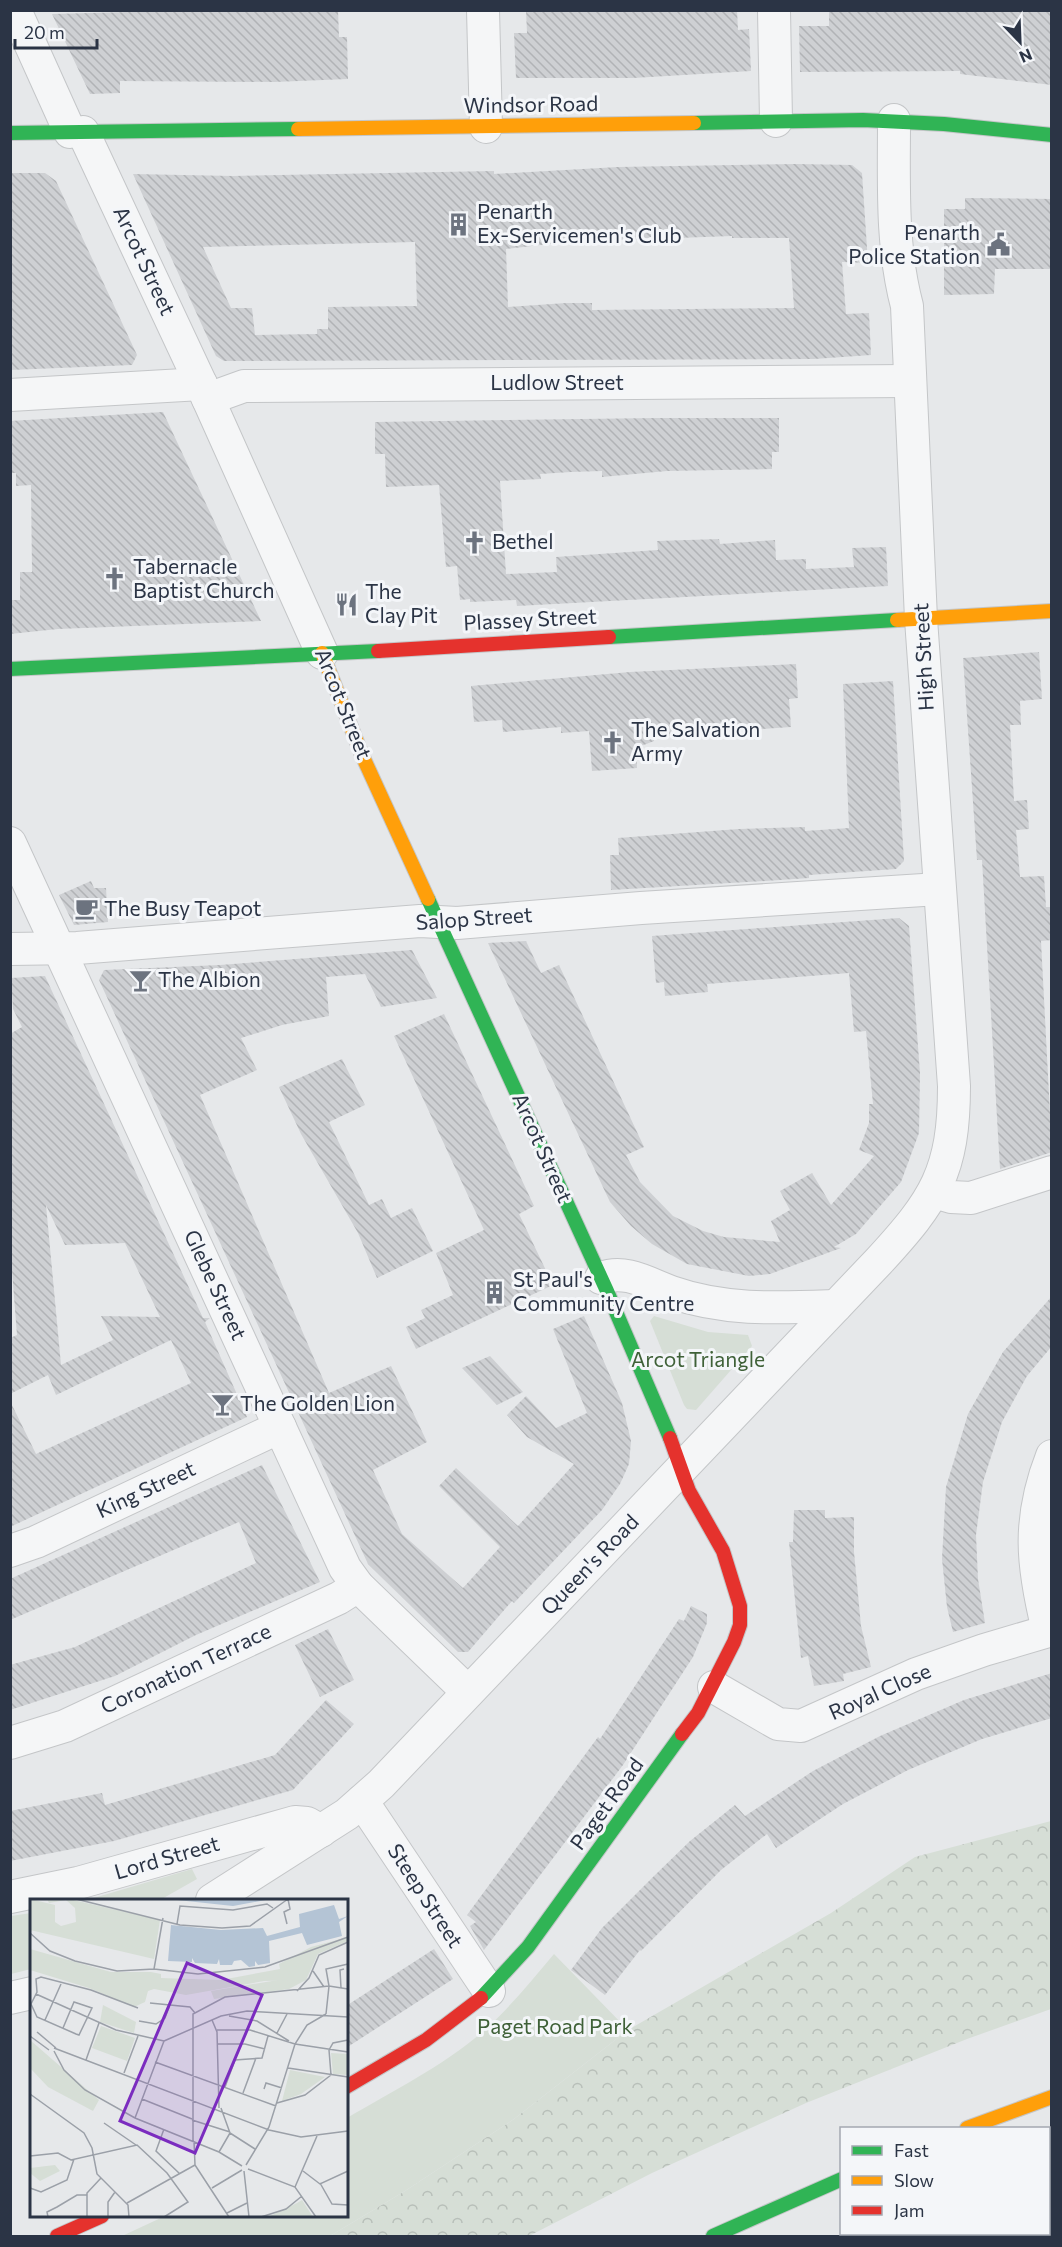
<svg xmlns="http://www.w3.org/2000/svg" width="1062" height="2247" font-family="Commissioner,sans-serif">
<defs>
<pattern id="forest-crowns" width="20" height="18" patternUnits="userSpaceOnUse" patternTransform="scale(1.5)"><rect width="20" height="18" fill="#d6ded6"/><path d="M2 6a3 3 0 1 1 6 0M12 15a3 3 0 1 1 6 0" fill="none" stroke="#b8bfb9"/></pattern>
<pattern id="building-back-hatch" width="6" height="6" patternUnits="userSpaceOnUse" patternTransform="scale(1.5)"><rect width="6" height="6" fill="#ced0d3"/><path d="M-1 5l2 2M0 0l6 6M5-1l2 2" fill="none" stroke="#b1b3b6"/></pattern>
</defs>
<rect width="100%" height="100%" fill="#e6e8ea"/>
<g fill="#d6ded6">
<path d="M 654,1316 L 708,1332 L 748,1335 L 752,1346 L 696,1410 L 687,1409 L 684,1405 L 650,1321 Z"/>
<path d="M 192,1869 L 197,1879 L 160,1900 L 87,1900 Z"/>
<path d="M 31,1913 L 31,1969 L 11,1974 L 11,1916 Z"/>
<path d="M 554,1954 L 628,2030 L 514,2119 L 405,2191 L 330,2236 L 122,2236 L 165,2216 L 346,2216 L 347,2118 C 393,2091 445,2065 486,2029 C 511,2006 532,1980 554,1954 Z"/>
</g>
<path fill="url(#forest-crowns)" d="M 1051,1821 L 1051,2009 L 967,2039 L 806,2103 L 652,2173 L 529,2236 L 330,2236 L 405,2191 L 514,2119 L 628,2030 L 831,1913 L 915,1857 Z"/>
<g fill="url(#building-back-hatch)" fill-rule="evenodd">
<path d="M 201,10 L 338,10 L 339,37 L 347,37 L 348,79 L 274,82 L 120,81 L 120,93 L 90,94 L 52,14 Z"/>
<path d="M 526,10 L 737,10 L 738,30 L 749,29 L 751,71 L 633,78 L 516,78 L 514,33 L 527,33 Z"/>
<path d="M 829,10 L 1052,10 L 1052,85 L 960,74 L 960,71 L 800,72 L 799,26 L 829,26 Z"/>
<path d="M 796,164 L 852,165 L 862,173 L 868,263 L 842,262 L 846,314 L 869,313 L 871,355 L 814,359 L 224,361 L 216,356 L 133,174 L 233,176 L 494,171 L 494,174 L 618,167 ZM 732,236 L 732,238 L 789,238 L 794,308 L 592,310 L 592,303 L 566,303 L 508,307 L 506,249 L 567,242 ZM 415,242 L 417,306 L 328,307 L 328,329 L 317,329 L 317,334 L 255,335 L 252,308 L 231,308 L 203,247 Z"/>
<path d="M 10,173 L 45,173 L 56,181 L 137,355 L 132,365 L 10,370 Z"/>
<path d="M 965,198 L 1052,199 L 1052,269 L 995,269 L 994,294 L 944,295 L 944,209 L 965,209 Z"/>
<path d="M 163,412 L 261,621 L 58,629 L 10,634 L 10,600 L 20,600 L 20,572 L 32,572 L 31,485 L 16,486 L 16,473 L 10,473 L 10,421 Z"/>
<path d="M 656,418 L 779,418 L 779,452 L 772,452 L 772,469 L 667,471 L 602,477 L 602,471 L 571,472 L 540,474 L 541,479 L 500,481 L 506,574 L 557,572 L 556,557 L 658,550 L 657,541 L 719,539 L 720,544 L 775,540 L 776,560 L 806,559 L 806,569 L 854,567 L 852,548 L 886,547 L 888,586 L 517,606 L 516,600 L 470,602 L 470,599 L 460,600 L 457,566 L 446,567 L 439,485 L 386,487 L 385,454 L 375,454 L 375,422 Z"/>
<path d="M 1039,652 L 1042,699 L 1020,701 L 1021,725 L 1010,725 L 1014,801 L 1027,800 L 1029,829 L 1016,830 L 1020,877 L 1044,876 L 1046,907 L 1052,907 L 1052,940 L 1041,941 L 1052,1152 L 1000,1169 L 982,860 L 977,860 L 963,658 Z"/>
<path d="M 796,664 L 798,698 L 789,699 L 791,727 L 654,737 L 654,741 L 636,748 L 637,768 L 592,771 L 589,731 L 561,733 L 561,727 L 503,732 L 502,720 L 474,722 L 471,686 L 630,672 Z"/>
<path d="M 893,681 L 904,861 L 896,869 L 809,875 L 809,878 L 765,881 L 611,890 L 610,855 L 619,855 L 618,838 L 739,829 L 805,827 L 805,831 L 849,828 L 843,684 Z"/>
<path d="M 91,881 L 94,888 L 106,888 L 108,922 L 74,925 L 59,895 Z"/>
<path d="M 899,918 L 909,926 L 920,1073 L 919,1133 L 901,1182 L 856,1234 L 834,1247 L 841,1248 L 770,1274 L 749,1276 L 687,1264 L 652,1244 L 631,1226 L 610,1202 L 488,943 L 526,941 L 541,973 L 559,965 L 644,1147 L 626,1155 L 640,1182 L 673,1216 L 703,1231 L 724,1237 L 780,1242 L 771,1221 L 790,1210 L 780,1191 L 812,1173 L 831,1205 L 874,1156 L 859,1150 L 869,1123 L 869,1104 L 873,1104 L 866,1031 L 854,1032 L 849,973 L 707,984 L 708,992 L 665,996 L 664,982 L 656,983 L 652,936 Z"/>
<path d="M 412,950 L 437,998 L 381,1007 L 365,974 L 326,977 L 329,1016 L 282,1025 L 241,1038 L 257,1070 L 200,1095 L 329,1393 L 391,1366 L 427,1442 L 373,1470 L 402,1534 L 463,1588 L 500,1547 L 439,1486 L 456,1468 L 518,1526 L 574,1464 L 527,1437 L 507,1415 L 526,1396 L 556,1428 L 587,1413 L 553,1329 L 584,1316 L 622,1403 L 631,1441 L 629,1464 L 620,1484 L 602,1510 L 514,1603 L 512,1601 L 468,1652 L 458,1652 L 368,1564 L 99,980 L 104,970 L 220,965 Z"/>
<path d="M 45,976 L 203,1318 L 210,1318 L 205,1322 L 247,1417 L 10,1527 L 10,1401 L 36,1454 L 191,1383 L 171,1340 L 56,1395 L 48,1375 L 10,1394 L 10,1338 L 17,1335 L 10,1245 L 10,1034 L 22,1027 L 13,1009 L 11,978 ZM 46,1205 L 65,1245 L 125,1243 L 160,1317 L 101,1316 L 113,1340 L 61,1365 Z"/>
<path d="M 444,1014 L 534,1206 L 519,1214 L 553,1285 L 416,1349 L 406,1327 L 425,1318 L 421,1310 L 453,1295 L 436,1253 L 484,1230 L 394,1036 Z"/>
<path d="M 342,1059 L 365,1105 L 329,1122 L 369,1205 L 382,1199 L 391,1218 L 412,1208 L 433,1251 L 377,1278 L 358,1233 L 301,1134 L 279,1087 Z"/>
<path d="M 1052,1296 L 1052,1346 L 1027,1376 L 1002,1422 L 983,1482 L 976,1535 L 978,1579 L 985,1623 L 953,1632 L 947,1607 L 942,1559 L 946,1487 L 968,1414 L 1003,1352 Z"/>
<path d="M 490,1356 L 523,1392 L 497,1405 L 462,1368 Z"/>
<path d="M 262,1465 L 320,1582 L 196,1635 L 115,1676 L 10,1710 L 10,1665 L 75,1647 L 256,1563 L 239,1522 L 10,1620 L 10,1579 Z"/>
<path d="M 794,1510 L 825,1510 L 825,1518 L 854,1517 L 854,1552 L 861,1626 L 871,1667 L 843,1674 L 844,1681 L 814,1686 L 808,1656 L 801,1658 L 789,1542 L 793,1542 Z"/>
<path d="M 691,1606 L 707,1614 L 707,1623 L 693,1657 L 623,1765 L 484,1950 L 470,1926 L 476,1922 L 467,1915 L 598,1737 L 600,1739 L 679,1619 L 684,1621 Z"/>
<path d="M 328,1629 L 354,1680 L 320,1697 L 295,1645 Z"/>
<path d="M 1052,1673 L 1052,1718 L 982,1739 L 908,1770 L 843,1804 L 776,1848 L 767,1834 L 721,1870 L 641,1951 L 640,1950 L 605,1995 L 571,1970 L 602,1928 L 654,1876 L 690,1841 L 735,1805 L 745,1816 L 813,1771 L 880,1736 L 964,1700 Z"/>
<path d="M 326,1700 L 354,1724 L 293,1790 L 114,1841 L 10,1861 L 10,1811 L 102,1793 L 105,1805 L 275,1755 Z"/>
<path d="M 434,1949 L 453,1979 L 346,2048 L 346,2006 Z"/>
</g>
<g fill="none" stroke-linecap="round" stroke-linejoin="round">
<defs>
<g id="street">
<path d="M 15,10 L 70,132"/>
<path d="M 483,10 L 486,127"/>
<path d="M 774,10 L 776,121"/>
<path d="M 83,132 L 208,399 L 322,653"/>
<path d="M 10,395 L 201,384"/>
<path d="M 208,399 L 244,386 L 909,381"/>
<path d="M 10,843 L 345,1568 L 358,1586 L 468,1692"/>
<path d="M 10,949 L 77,948 L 420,921 L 457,923 L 641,908 L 939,889"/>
<path d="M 934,1192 L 951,1197 L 971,1198 L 1052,1172"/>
<path d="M 601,1278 C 626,1269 647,1283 671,1292 C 725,1311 779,1308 836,1306"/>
<path d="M 10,1551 L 36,1542 L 280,1427"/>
<path d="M 1048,1630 C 1032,1565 1027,1520 1052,1456"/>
<path d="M 714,1687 L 778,1724 L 801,1726 L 916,1674 L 984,1650 L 1052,1630"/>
<path d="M 10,1743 L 65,1726 L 339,1598 L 358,1586"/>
<path d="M 362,1801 L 489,1991"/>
<path d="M 10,1897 L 78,1883 L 295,1822 L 307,1823 L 321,1831"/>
<path d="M 212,1900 L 347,1814 L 381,1784 L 879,1261 C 935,1200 954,1172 954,1086 L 921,619 L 907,306 C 891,246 894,182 894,120"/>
<path d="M 10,1998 L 32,1993"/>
</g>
<g id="fast">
<path d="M 694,123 L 863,120 L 944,124 L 1052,135"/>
<path d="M 10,133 L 298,129"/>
<path d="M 609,637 L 897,620"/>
<path d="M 10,669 L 378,651"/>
<path d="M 428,899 L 607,1291 L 670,1438"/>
<path d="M 481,1998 L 528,1947 L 682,1734"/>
<path d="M 713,2236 L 842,2179"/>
</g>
<g id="slow">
<path d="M 298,129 L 694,123"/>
<path d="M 897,620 L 1052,611"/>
<path d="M 322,653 L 362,755 L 428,899"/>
<path d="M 967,2128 L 1052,2097"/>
</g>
<g id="jam">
<path d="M 378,651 L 609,637"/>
<path d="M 670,1438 L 689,1491 L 723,1551 L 740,1606 L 740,1625 L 734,1642 L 698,1713 L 682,1734"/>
<path d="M 346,2087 L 426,2040 L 481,1998"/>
<path d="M 57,2236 L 102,2216"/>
</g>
</defs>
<use href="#street" stroke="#c4c6c8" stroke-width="34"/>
<use href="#fast" stroke="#c4c6c8" stroke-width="16"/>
<use href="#slow" stroke="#c4c6c8" stroke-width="16"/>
<use href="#jam" stroke="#c4c6c8" stroke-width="16"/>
<use href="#street" stroke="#f5f6f7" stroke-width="32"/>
<use href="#fast" stroke="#30b455" stroke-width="14"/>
<use href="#slow" stroke="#ff9f0a" stroke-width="14"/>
<use href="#jam" stroke="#e5322d" stroke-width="14"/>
</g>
<defs>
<symbol id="building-bare" viewBox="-9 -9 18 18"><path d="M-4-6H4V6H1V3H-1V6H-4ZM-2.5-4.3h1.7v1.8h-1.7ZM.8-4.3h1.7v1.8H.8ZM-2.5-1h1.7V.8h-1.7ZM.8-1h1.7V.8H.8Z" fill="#6c737f" stroke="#f4f6f9" stroke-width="2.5" paint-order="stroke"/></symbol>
<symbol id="civic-bare" viewBox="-9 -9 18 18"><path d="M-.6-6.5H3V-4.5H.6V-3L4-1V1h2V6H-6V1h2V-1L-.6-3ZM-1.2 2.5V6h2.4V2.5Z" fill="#6c737f" stroke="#f4f6f9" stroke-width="2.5" paint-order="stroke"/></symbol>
<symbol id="church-bare" viewBox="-9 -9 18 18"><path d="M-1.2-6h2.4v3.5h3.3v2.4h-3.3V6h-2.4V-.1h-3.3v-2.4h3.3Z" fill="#6c737f" stroke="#f4f6f9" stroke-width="2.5" paint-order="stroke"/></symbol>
<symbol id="restaurant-bare" viewBox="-9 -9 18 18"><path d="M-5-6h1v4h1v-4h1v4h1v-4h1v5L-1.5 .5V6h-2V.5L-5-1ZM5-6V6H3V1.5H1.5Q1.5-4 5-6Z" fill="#6c737f" stroke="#f4f6f9" stroke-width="2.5" paint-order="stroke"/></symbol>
<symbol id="cafe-bare" viewBox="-9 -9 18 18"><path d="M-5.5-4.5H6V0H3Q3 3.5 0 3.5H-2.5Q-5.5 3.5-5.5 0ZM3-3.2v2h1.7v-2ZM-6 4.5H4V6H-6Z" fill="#6c737f" stroke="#f4f6f9" stroke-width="2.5" paint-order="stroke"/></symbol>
<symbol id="bar-bare" viewBox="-9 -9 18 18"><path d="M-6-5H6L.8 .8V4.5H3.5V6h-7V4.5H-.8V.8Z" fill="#6c737f" stroke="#f4f6f9" stroke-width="2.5" paint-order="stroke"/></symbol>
</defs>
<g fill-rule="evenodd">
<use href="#building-bare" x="442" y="208" width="33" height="33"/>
<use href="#civic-bare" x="982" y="228" width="33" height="33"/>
<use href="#church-bare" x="458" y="526" width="33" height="33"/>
<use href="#church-bare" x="98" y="562" width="33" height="33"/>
<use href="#restaurant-bare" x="330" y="588" width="33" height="33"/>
<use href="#church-bare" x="596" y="726" width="33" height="33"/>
<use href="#cafe-bare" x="70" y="892" width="33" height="33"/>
<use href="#bar-bare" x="124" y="964" width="33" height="33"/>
<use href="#building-bare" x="478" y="1276" width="33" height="33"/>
<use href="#bar-bare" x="206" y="1388" width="33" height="33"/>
</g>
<g text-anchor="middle" stroke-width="6" stroke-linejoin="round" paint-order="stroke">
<g font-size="21" fill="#2b3445" stroke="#f4f6f9">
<text transform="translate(531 105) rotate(-1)" y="7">Windsor Road</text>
<text transform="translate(144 261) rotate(65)" y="7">Arcot Street</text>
<text x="557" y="390">Ludlow Street</text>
<text transform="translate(530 620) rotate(-3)" y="7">Plassey Street</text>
<text transform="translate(924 657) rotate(-93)" y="7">High Street</text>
<text transform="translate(343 704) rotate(68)" y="7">Arcot Street</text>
<text transform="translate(474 919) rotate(-4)" y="7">Salop Street</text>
<text transform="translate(542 1148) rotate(66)" y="7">Arcot Street</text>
<text transform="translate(215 1285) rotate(65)" y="7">Glebe Street</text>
<text transform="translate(146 1490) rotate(-25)" y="7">King Street</text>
<text transform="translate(590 1565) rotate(-46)" y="7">Queen's Road</text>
<text transform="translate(186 1669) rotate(-25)" y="7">Coronation Terrace</text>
<text transform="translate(880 1692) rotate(-24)" y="7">Royal Close</text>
<text transform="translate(607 1804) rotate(-54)" y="7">Paget Road</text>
<text transform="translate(167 1858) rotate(-16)" y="7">Lord Street</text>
<text transform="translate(425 1896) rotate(57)" y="7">Steep Street</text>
</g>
<g font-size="21" fill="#2b3445" stroke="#f4f6f9" text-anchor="start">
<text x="477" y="219">Penarth<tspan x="477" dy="24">Ex-Servicemen's Club</tspan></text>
<text x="980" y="240" text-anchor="end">Penarth<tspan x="980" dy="24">Police Station</tspan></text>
<text x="492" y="549">Bethel</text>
<text x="133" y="574">Tabernacle<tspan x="133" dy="24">Baptist Church</tspan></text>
<text x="365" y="599">The<tspan x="365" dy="24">Clay Pit</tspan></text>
<text x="631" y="737">The Salvation<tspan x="631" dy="24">Army</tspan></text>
<text x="104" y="916">The Busy Teapot</text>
<text x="158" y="987">The Albion</text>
<text x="513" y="1287">St Paul's<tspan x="513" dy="24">Community Centre</tspan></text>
<text x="240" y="1411">The Golden Lion</text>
</g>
<g font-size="21" fill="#3f6138" stroke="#f4f6f9">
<text x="698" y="1367">Arcot Triangle</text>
<text x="555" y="2034">Paget Road Park</text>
</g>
</g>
<g transform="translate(30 1899)">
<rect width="318" height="318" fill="#e6e8ea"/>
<path d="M 0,0 L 25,6 L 25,23 L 31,27 L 46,23 L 45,9 L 36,1 L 19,4 L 17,0 L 39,0 L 130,21 L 124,60 L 0,31 ZM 260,79 L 276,81 L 259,90 L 184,100 L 181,92 ZM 71,127 L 105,139 L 97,162 L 62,149 ZM 0,141 L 69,201 L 63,212 L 18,188 L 1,170 ZM 260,171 L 295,178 L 271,195 L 252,202 ZM 25,266 L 30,272 L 10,282 L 0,274 L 0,269 ZM 272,301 L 283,318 L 238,318 L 267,304 Z" fill="#d6ded6"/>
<path d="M 48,3 L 129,23 L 129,27 L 48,8 ZM 318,38 L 318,42 L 288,55 L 276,81 L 234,82 L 156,96 L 124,90 L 118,92 L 115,103 L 104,108 L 59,89 L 0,71 L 0,50 L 81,73 L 121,73 L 131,75 L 131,79 L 191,81 L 250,70 L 249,65 L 281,48 Z" fill="#d6ded6"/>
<path d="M 301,154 L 318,155 L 318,176 L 303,175 Z" fill="#d6ded6"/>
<path d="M 73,106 L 106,123 L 104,134 L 70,123 Z" fill="#d6ded6"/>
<path d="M 138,0 L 241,0 L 203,7 ZM 304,6 L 309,20 L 318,17 L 309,23 L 312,37 L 277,46 L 272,34 L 239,42 L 240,64 L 228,66 L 225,62 L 225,67 L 219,68 L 211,61 L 204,62 L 202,66 L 190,66 L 189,60 L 187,65 L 165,64 L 162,59 L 162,63 L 138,62 L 141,26 L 191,31 L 233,29 L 237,37 L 270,28 L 269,15 Z" fill="#b4c4d5"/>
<path fill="none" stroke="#9ba0a8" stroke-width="1.5" d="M 46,0 L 150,26 L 192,29 L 220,27 L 258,0M 147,25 L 150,7 L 203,11 L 237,5 L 243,9M 257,25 L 254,13 L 260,10 L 258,0M 0,34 L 20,52 L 45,62 L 87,72 L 124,70 L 168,75 L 235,68 L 318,38M 124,70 L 133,19M 283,72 L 294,88M 311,89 L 310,71 L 314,70M 267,92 L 279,79 L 289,56 L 318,43M 6,95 L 86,131 L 134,142M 120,104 L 160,108 L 165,114M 296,115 L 299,87 L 296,70 L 318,65M 199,117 L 227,122 L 259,142M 15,121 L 31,85M 182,121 L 187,133 L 189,209M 109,122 L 126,125 L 135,119 L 139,108M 33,129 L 44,103 L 62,109 L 49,136 L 46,135 L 7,118 L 1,105 L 7,93 L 6,80 L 11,78 L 61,91 L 108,109M 187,131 L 220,131 L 265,145 L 318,153M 7,133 L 26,149M 247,134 L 257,115M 0,137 L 19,151M 134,142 L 191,117 L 217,112 L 318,118M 187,145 L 215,145 L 235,150M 24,149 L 239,231 L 271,238 L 318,232M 299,151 L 301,176M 299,151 L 303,144 L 318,141M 24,152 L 34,171 L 55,191 L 105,219 L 189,253 L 212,267M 56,161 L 69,124M 125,163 L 246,207M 258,169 L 318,178M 94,174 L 108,137M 195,188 L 205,161 L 232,159 L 238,137M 234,190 L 236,184 L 252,189M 213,194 L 226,159M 0,195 L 54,234 L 62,249 L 67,275 L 98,306 L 99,318M 112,200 L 162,220M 247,204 L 275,196 L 301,176M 191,209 L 200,234M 105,219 L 134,142M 162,221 L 200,233M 74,224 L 106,246M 134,230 L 126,252 L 150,275M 200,234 L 225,250M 163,242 L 163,115 L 195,98 L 299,87 L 318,90M 164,242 L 165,266M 189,253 L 200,234M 0,257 L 28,254 L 41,261 L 107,246 L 137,274 L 158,303 L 134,318M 165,266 L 199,318M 216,266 L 239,228 L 265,145 L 277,126 L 296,115M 218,270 L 265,288 L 286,318M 214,272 L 219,318M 273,272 L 290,285 L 318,272M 290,284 L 302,305 L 318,306M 265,288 L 287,237M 0,289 L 11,293 L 37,281 L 44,260M 182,289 L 212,271M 97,304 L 165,266M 197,314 L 217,304M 18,318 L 17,313 L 27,308 L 47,296 L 57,296M 57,318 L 57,294 L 71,279M 78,318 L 78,303 L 85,293M 231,318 L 256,310 L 272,297"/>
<path fill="#7b2cbf" fill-opacity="0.15" stroke="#7b2cbf" stroke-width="3" d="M 157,64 L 232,96 L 165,254 L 90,222 Z"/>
<rect width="318" height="318" fill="none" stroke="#2b3445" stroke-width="3"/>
</g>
<rect width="1062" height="2247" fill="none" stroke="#2b3445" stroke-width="24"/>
<rect x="840" y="2127" width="210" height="108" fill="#f4f6f9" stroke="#a4a8b1" stroke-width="1.5"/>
<rect x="852" y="2146" width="30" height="9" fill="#30b455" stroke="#a4a8b1" stroke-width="1.5"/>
<text x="894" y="2157" font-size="18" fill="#2b3445">Fast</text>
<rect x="852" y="2176" width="30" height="9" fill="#ff9f0a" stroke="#a4a8b1" stroke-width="1.5"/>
<text x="894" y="2187" font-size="18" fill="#2b3445">Slow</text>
<rect x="852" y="2206" width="30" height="9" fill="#e5322d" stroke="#a4a8b1" stroke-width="1.5"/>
<text x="894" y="2217" font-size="18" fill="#2b3445">Jam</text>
<g transform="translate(1020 42) rotate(157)" stroke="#f4f6f9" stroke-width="4.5" paint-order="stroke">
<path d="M0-4.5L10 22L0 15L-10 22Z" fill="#2b3445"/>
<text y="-9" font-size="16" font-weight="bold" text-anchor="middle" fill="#2b3445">N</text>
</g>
<path d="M15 39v9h82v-9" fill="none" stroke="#2b3445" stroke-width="3"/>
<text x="24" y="39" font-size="18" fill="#2b3445" stroke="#f4f6f9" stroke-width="4.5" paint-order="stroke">20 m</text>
</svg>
